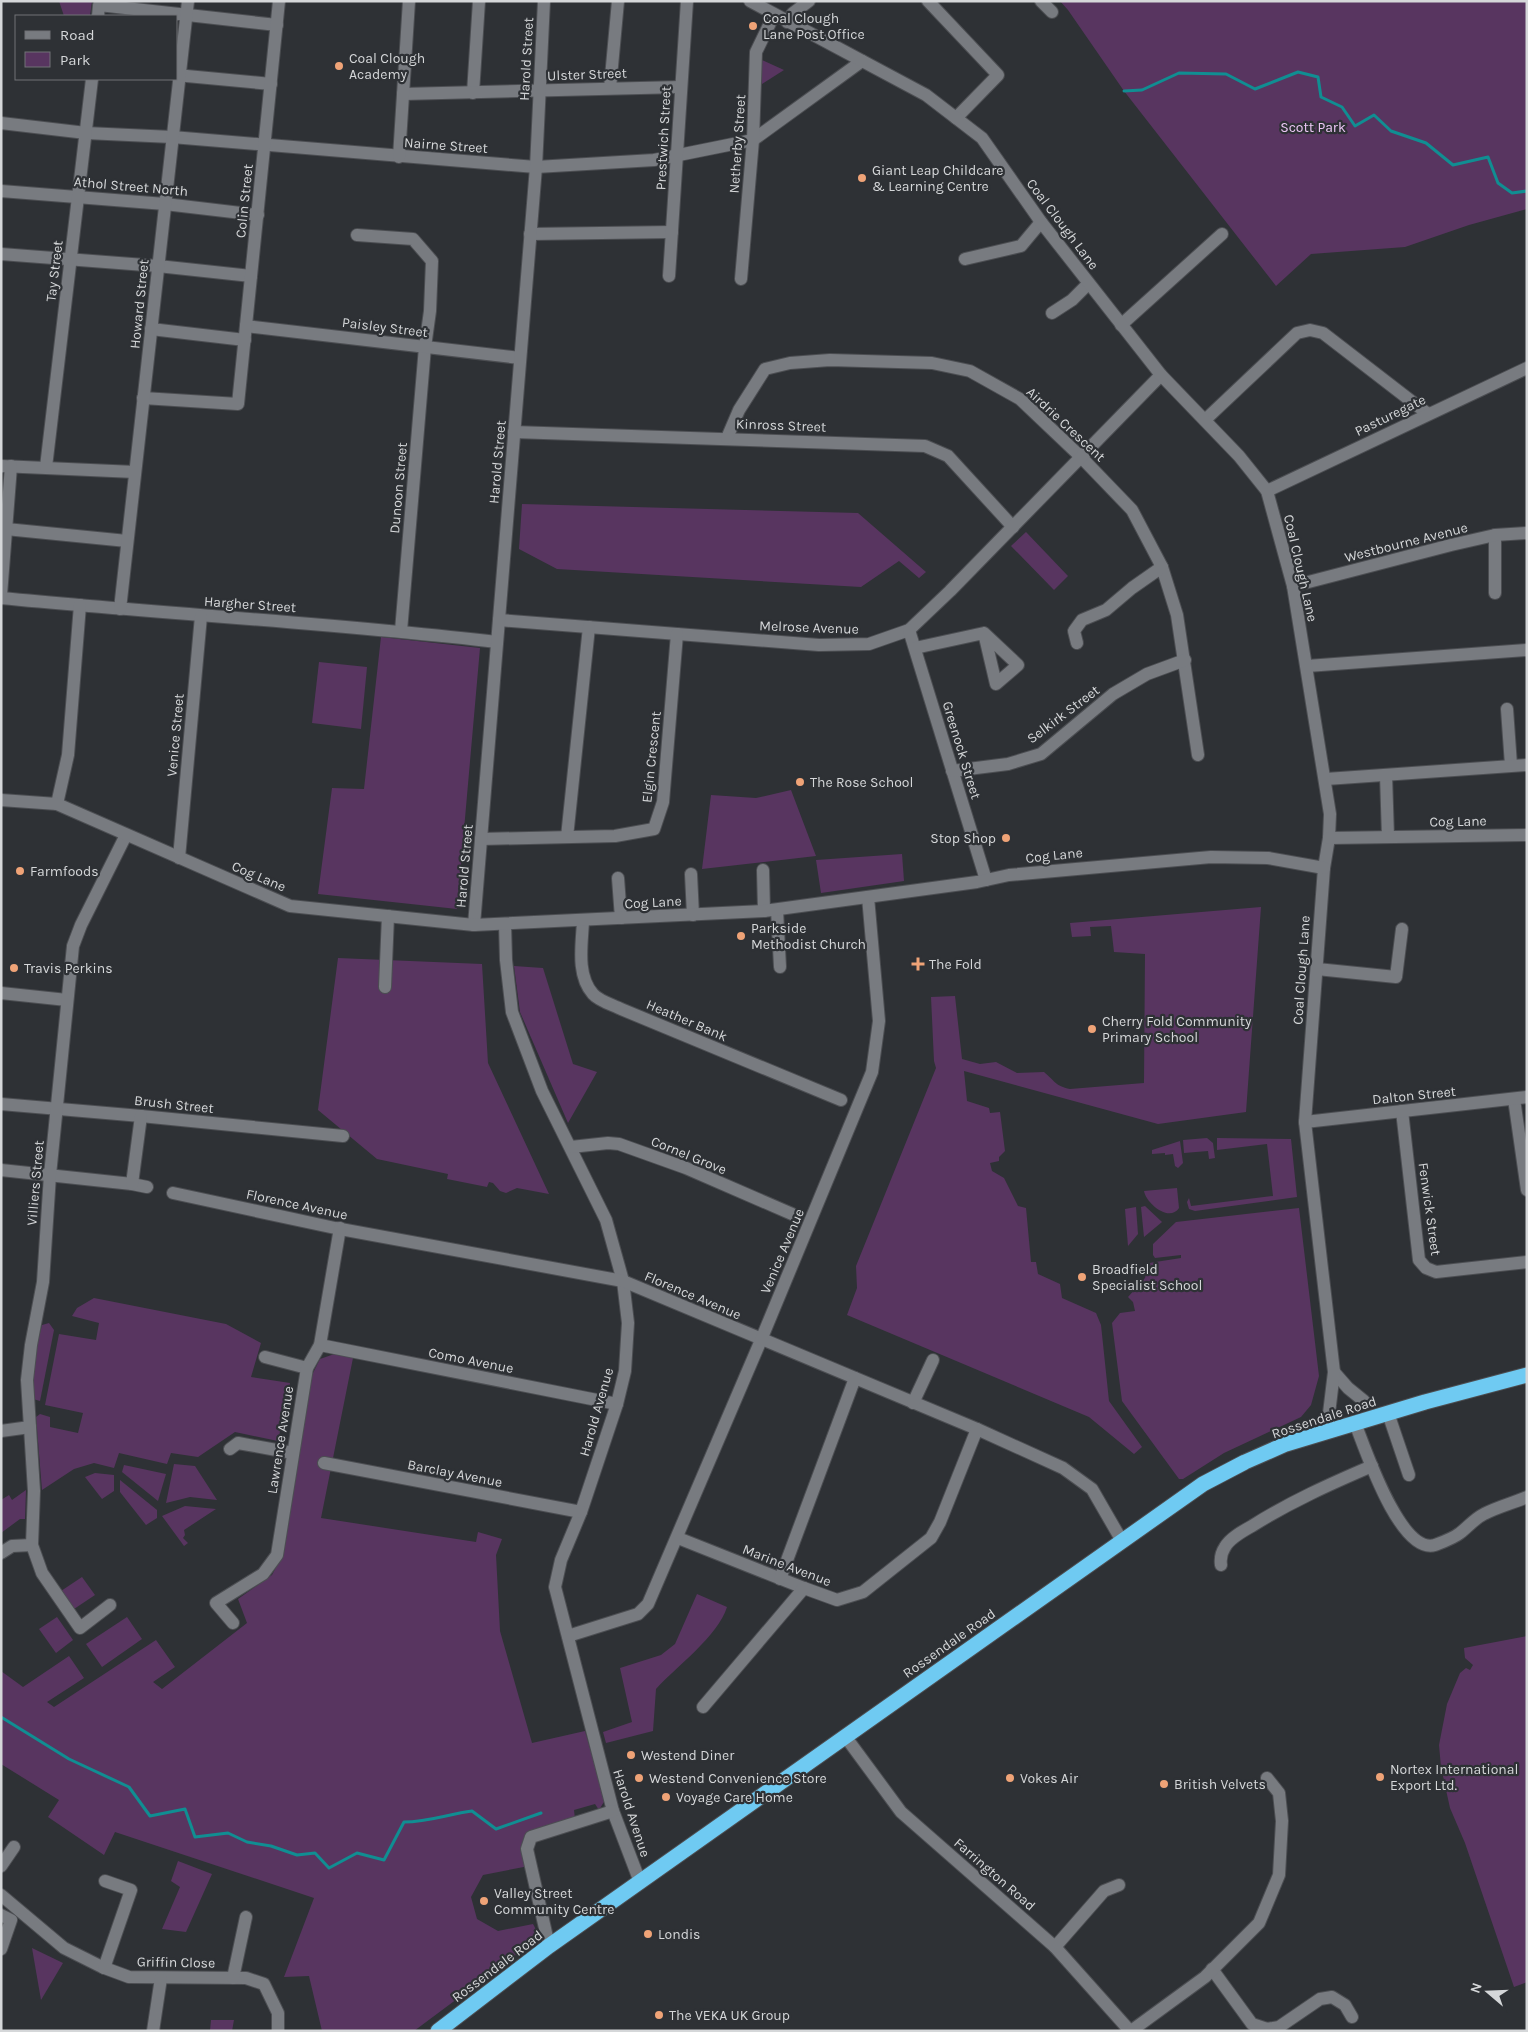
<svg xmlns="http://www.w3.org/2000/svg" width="1528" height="2032" font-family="Karla,sans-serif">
<rect width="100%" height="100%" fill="#2e3135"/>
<g fill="#583560">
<path d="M 59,1 L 92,1 L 90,16 L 64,16 Z"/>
<path d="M 1060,1 L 1527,1 L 1527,209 L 1469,225 L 1405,247 L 1311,254 L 1276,286 L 1124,91 L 1068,10 Z"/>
<path d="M 762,60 L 784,70 L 762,84 Z"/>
<path d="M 522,504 L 858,513 L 926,572 L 919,578 L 899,561 L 861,587 L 557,569 L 519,549 Z"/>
<path d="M 1026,532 L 1068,576 L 1054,590 L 1011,546 Z"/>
<path d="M 381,637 L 480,648 L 457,909 L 318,894 L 332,788 L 364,789 Z"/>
<path d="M 319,662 L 367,667 L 361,729 L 312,723 Z"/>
<path d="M 791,790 L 816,856 L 702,869 L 711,795 L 756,798 Z"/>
<path d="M 902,854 L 904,881 L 821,893 L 816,860 Z"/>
<path d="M 1261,907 L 1246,1112 L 1158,1124 L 964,1071 L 967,1101 L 989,1108 L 990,1113 L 1000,1112 L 1005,1151 L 999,1157 L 999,1161 L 990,1163 L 992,1171 L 1004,1178 L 1018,1206 L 1026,1208 L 1031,1262 L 1036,1262 L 1038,1274 L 1060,1284 L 1062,1298 L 1096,1313 L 1101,1325 L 1109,1401 L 1142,1447 L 1134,1454 L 1089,1417 L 847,1315 L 857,1288 L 856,1266 L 936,1068 L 934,1061 L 931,997 L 955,996 L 962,1059 L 980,1064 L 996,1062 L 1017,1073 L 1044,1072 C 1055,1081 1055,1086 1070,1089 L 1144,1083 L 1145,954 L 1114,952 L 1111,926 L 1090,927 L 1091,936 L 1072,937 L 1070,923 Z"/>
<path d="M 338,958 L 482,964 L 488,1063 L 549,1194 L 517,1188 L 506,1193 L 500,1191 L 493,1183 L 489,1182 L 487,1187 L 447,1179 L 448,1174 L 377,1159 L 318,1110 Z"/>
<path d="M 514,966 L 543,968 L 573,1064 L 597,1072 L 568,1123 L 520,1012 Z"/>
<path d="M 1207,1138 L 1213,1143 L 1215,1158 L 1209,1159 L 1208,1151 L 1184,1153 L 1183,1140 Z"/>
<path d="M 1217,1138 L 1291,1139 L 1297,1197 L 1195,1211 L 1189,1209 L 1187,1202 L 1189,1198 L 1191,1206 L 1273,1196 L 1267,1144 L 1217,1150 Z"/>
<path d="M 1180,1141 L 1183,1163 L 1178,1168 L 1175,1166 L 1173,1154 L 1165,1155 L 1165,1153 L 1152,1154 L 1152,1150 Z"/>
<path d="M 1177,1188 L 1179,1208 C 1169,1223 1146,1203 1144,1191 Z"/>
<path d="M 1145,1206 L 1162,1222 L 1144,1237 L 1141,1207 Z"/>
<path d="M 1136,1207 L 1138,1234 L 1128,1246 L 1125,1209 Z"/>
<path d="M 1299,1208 L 1319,1376 L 1311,1405 L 1301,1417 L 1224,1453 L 1183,1479 L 1179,1479 L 1122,1401 L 1112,1323 L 1120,1313 L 1135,1311 L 1133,1302 L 1128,1297 L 1145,1278 L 1149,1263 L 1181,1258 L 1181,1255 L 1155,1258 L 1153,1255 L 1153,1244 L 1176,1222 Z"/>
<path d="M 94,1298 L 226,1324 L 261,1343 L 251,1377 L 290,1383 L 278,1441 L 235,1432 L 198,1457 L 171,1453 L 167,1464 L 119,1453 L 114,1468 L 94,1463 L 74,1469 L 42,1490 L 36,1417 L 40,1414 L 50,1417 L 50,1427 L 78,1433 L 83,1413 L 45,1405 L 59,1334 L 96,1340 L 99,1323 L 72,1316 L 77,1308 Z"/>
<path d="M 49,1323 L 54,1330 L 40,1401 L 33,1399 C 30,1374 36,1349 42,1325 Z"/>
<path d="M 343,1351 L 354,1353 L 321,1518 L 476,1542 L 478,1532 L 502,1539 L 496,1555 L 500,1631 L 532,1743 L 585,1731 L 605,1800 L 599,1810 L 595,1804 L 574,1810 L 575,1819 L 525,1834 L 529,1866 L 483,1875 L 471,1897 L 477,1919 L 498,1931 L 533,1924 L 540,1937 L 414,2031 L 322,2031 L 309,1976 L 284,1977 L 314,1898 L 115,1832 L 104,1855 L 48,1817 L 59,1800 L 1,1764 L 1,1671 L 23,1687 L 69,1656 L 84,1678 L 47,1702 L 54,1707 L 156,1640 L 175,1667 L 153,1682 L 162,1689 L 247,1623 L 238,1599 L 272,1575 L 284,1552 L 312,1375 L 320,1359 Z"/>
<path d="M 174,1464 L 195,1466 L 217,1500 L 190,1497 L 166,1503 Z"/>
<path d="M 124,1465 L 166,1474 L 158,1501 L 122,1472 Z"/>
<path d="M 95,1473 L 114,1475 L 114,1491 L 102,1499 L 85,1477 Z"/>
<path d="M 120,1480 L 157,1510 L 157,1518 L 146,1525 L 120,1492 Z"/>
<path d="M 26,1490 L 25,1519 L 20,1519 L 1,1533 L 1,1500 L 9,1495 L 12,1500 Z"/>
<path d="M 185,1506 L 216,1509 L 184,1530 L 185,1535 L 183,1538 L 188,1543 L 184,1546 L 162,1516 Z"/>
<path d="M 82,1577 L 95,1595 L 74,1609 L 61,1591 Z"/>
<path d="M 697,1594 L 727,1607 C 718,1636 676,1667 656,1689 L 653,1731 L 606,1743 L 603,1732 L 632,1722 L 620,1668 L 661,1655 L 675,1644 Z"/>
<path d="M 57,1617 L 73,1640 L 56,1653 L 39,1629 Z"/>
<path d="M 127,1617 L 142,1639 L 102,1667 L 86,1644 Z"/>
<path d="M 1527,1636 L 1527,1982 L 1514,1987 L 1465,1843 L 1450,1808 L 1441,1767 L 1439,1745 L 1447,1704 L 1460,1673 L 1466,1668 L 1470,1670 L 1473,1665 L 1465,1658 L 1464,1648 Z"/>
<path d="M 178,1861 L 212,1874 L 186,1932 L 162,1929 L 180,1887 L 171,1881 Z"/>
<path d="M 32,1948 L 63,1963 L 41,2000 Z"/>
<path d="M 211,2020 L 234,2020 L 232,2031 L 210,2031 Z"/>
</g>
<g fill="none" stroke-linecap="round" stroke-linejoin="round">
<g stroke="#108e92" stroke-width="3">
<path d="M 1124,91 L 1142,90 L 1179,73 L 1226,74 L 1255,89 L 1298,72 L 1318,77 L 1321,97 L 1342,107 L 1355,126 L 1374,115 L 1391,131 L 1426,143 L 1453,165 L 1488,157 L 1498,183 L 1512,193 L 1527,191"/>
<path d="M 1,1717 L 69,1759 L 129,1787 L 150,1816 L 185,1809 L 195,1837 L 228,1833 L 247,1842 L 271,1846 L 297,1855 L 315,1853 L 329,1868 L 357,1853 L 384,1860 L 404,1822 C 428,1822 449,1814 472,1811 L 496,1829 L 541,1813"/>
</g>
<defs>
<g id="street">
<path d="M 928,1 L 998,75 L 956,118"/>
<path d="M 1041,1 L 1052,12"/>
<path d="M 98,16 L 99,5 L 277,25"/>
<path d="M 787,22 L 793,13 L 809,1"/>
<path d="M 176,75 L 271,84"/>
<path d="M 610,88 L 618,1"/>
<path d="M 473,93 L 479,1"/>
<path d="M 403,94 L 681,87"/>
<path d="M 1,123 L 86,133 L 172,137 L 536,167 L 654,160 L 753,140 L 862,61"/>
<path d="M 399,157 L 409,1"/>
<path d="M 1,191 L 165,204 L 258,215"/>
<path d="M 530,234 L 672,232"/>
<path d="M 357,235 L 413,239 L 432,261 L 430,311 L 425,347 L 401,631"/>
<path d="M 1,254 L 158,266 L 251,276"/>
<path d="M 965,259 L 1021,246 L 1041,222"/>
<path d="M 669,276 L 687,1"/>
<path d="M 741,279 L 753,140 L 756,52 L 774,15"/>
<path d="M 1052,313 L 1072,300 L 1088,284"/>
<path d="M 1121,325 L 1222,234"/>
<path d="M 246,326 L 520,358"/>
<path d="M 151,329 L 245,340"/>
<path d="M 143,398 L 238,404 L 279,1"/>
<path d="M 1205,420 L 1297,333 L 1310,330 L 1323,333 L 1428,414"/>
<path d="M 514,432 L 925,446 L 948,456 L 1013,527"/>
<path d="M 727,438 L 739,410 L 765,369 L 790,363 L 830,360 L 932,363 L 970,371 L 1020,399 L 1081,457 L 1132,510 L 1162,567 L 1177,615 L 1198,755"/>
<path d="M 1,466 L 135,472"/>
<path d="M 46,467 L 92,79"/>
<path d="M 1267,491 L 1527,368"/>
<path d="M 6,529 L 127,541"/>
<path d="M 1495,535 L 1495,593"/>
<path d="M 1293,586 L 1451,545 L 1495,535 L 1527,533"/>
<path d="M 1,595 L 11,466"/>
<path d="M 1,598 C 166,614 332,623 497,642"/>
<path d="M 120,609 L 188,1"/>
<path d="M 499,620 L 819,645 L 869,644 L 909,630 L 950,591 L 1161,375"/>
<path d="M 909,630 L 986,880"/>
<path d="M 1077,643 L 1074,631 L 1082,620 L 1106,610 L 1132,588 L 1162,567"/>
<path d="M 915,648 L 984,633 L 1018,665 L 996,684 L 984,633"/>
<path d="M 1307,666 L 1527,650"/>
<path d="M 1507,709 L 1511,765"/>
<path d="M 952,771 L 1008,764 L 1041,754 L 1113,694 L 1147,674 L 1185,660"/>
<path d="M 1386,775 L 1388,837"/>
<path d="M 1326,779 L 1527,765"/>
<path d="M 57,804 L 68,755 L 80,605"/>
<path d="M 567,837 L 589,627"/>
<path d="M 481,839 L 615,836 L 654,829 L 663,802 L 677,634"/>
<path d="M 179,858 L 201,616"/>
<path d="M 763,870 L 764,911"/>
<path d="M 691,874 L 693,915"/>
<path d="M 618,878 L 621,918"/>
<path d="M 777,910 L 780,967"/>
<path d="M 583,921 C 582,944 576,975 593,994 C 599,1001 613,1005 621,1009 L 841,1100"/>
<path d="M 505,924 L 506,960 L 512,1012 L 542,1091 L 606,1220 L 623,1281 L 628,1323 L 625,1371 L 617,1404 L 581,1512 L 561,1560 L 555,1587 L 613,1811 L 640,1882"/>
<path d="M 474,925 L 536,167 L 544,1"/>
<path d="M 1317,969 L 1396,977 L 1402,929"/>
<path d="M 385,987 L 388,916"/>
<path d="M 1,993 L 67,1000"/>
<path d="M 1514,1099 L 1527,1190"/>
<path d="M 1,1104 L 141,1116 L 343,1136"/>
<path d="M 1402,1111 L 1419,1260 L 1426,1268 L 1436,1272 L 1527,1262"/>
<path d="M 1305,1122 L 1527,1097"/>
<path d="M 571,1147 L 608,1143 L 619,1144 L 686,1168 L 792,1214"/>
<path d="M 1,1170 L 132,1184 L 147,1187"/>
<path d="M 132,1184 L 141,1116"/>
<path d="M 173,1193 L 335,1228 L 623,1281 L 977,1429 L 1063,1468 L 1092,1489 L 1122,1541"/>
<path d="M 320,1345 L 617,1404"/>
<path d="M 265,1357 L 307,1368"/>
<path d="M 1334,1372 L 1348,1388 L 1364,1401"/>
<path d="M 913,1403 L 933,1360"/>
<path d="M 1388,1413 L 1409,1475"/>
<path d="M 1355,1423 C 1365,1448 1400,1555 1435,1545 C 1443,1542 1454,1538 1460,1533 C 1468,1527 1474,1519 1484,1514 C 1497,1507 1513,1503 1527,1497"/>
<path d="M 1,1431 L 30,1427"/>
<path d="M 230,1449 L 238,1443 L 293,1453"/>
<path d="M 324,1463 L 581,1512"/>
<path d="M 678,1538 L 804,1588 L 837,1600 L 863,1592 L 931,1538 L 940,1522 L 977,1429"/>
<path d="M 1,1553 L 12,1546 L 32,1545"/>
<path d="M 1221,1565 C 1220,1558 1221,1553 1225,1547 C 1230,1538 1243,1531 1252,1526 C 1290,1502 1330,1484 1372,1466"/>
<path d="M 780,1579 L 855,1378"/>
<path d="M 110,1605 L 80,1628 L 42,1573 L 32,1545 L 34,1491 L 27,1380 L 31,1345 L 43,1282 L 50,1175 L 73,946 L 81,925 L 126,835"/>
<path d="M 233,1623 L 216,1603 L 263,1574 L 277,1555 L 307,1368 L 320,1345 L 340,1228"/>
<path d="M 568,1636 L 638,1614 L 648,1604 L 761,1340 L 872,1072 L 879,1021 L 868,897"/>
<path d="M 703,1707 L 804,1588"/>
<path d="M 845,1736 L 901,1812 L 1055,1947 L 1130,2031"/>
<path d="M 1,1866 L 14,1847"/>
<path d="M 1,1895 L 64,1948 L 102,1967 L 129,1977 L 246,1978 L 264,1984 L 278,2013 L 278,2031"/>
<path d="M 1,1915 L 11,1920 L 1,1949"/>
<path d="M 549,1946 L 527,1849 L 531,1837 L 613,1811"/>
<path d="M 1055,1947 L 1104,1891 L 1119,1885"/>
<path d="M 104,1968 L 131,1890 L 105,1881"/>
<path d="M 1212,1969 L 1252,2024 L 1267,2029 L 1279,2027 L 1320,1999 L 1332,1997 L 1345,2005 L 1352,2017"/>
<path d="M 233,1978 L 246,1917"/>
<path d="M 153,2031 L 161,1978"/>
<path d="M 1131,2031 L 1205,1977 L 1259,1923 L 1279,1875 L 1282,1821 L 1279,1793 L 1267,1778"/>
</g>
<g id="secondary">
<path d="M 750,1 L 926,95 L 982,138 L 1041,222 L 1161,375 L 1239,456 L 1267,491 L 1293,586 L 1330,814 L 1329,838 L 1324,868 L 1305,1122 L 1334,1372 L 1327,1430"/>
<path d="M 1,800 L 57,804 L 290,906 L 474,925 L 764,911 L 977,882 L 1009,875 L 1211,857 L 1268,858 L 1324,868"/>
<path d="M 1329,838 L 1527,835"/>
</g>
<path id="highway" d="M 438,2031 L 549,1946 L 1203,1484 L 1245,1462 L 1286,1444 L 1425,1402 L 1527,1375"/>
</defs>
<use href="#street" stroke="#4c4e52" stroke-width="14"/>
<use href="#secondary" stroke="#4c4e52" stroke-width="14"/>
<use href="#highway" stroke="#4c4e52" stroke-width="17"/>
<use href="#street" stroke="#787b80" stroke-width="12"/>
<use href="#secondary" stroke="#787b80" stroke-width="12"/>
<use href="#highway" stroke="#6fcaf2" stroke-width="15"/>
</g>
<g fill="#efa377" stroke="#2e3135" stroke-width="2">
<circle cx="753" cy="26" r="5"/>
<circle cx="339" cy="66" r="5"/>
<circle cx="862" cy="178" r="5"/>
<circle cx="800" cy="782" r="5"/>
<circle cx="1006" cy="838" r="5"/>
<circle cx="20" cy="871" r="5"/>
<circle cx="741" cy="936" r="5"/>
<path d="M915.5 956.5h5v5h5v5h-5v5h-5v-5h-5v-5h5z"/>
<circle cx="14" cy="968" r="5"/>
<circle cx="1092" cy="1029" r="5"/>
<circle cx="1082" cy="1277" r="5"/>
<circle cx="631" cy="1755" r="5"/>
<circle cx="1380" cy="1777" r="5"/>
<circle cx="639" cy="1778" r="5"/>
<circle cx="1010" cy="1778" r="5"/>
<circle cx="1164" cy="1784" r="5"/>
<circle cx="666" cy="1797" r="5"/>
<circle cx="484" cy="1901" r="5"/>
<circle cx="648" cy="1934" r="5"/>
<circle cx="659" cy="2015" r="5"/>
</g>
<g text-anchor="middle" stroke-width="4.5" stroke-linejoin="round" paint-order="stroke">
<g font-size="14" fill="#d5d7d9" stroke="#2e3135" text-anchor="start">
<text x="763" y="23">Coal Clough<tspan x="763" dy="16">Lane Post Office</tspan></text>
<text x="349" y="63">Coal Clough<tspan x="349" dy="16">Academy</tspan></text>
<text x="872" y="175">Giant Leap Childcare<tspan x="872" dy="16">&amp; Learning Centre</tspan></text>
<text x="810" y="787">The Rose School</text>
<text x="996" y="843" text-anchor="end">Stop Shop</text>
<text x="30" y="876">Farmfoods</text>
<text x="751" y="933">Parkside<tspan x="751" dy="16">Methodist Church</tspan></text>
<text x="929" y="969">The Fold</text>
<text x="24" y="973">Travis Perkins</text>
<text x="1102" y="1026">Cherry Fold Community<tspan x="1102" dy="16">Primary School</tspan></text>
<text x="1092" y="1274">Broadfield<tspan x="1092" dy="16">Specialist School</tspan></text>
<text x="641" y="1760">Westend Diner</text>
<text x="1390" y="1774">Nortex International<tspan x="1390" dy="16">Export Ltd.</tspan></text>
<text x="649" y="1783">Westend Convenience Store</text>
<text x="1020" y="1783">Vokes Air</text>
<text x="1174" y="1789">British Velvets</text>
<text x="676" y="1802">Voyage Care Home</text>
<text x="494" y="1898">Valley Street<tspan x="494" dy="16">Community Centre</tspan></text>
<text x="658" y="1939">Londis</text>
<text x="669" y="2020">The VEKA UK Group</text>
</g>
<g font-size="14" fill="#d5d7d9" stroke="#2e3135">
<text transform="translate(526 59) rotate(-87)" y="5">Harold Street</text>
<text transform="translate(587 74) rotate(-2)" y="5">Ulster Street</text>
<text transform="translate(663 138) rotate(-87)" y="5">Prestwich Street</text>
<text transform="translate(737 144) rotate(-86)" y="5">Netherby Street</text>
<text transform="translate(446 145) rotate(4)" y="5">Nairne Street</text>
<text transform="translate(131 186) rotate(5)" y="5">Athol Street North</text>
<text transform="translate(244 201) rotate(-84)" y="5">Colin Street</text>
<text transform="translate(1063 224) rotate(53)" y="5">Coal Clough Lane</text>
<text transform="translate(54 271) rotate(-83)" y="5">Tay Street</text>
<text transform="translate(139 304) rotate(-84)" y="5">Howard Street</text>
<text transform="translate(385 327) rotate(7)" y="5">Paisley Street</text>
<text transform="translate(1390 415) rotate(-26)" y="5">Pasturegate</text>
<text transform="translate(1066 424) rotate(43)" y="5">Airdrie Crescent</text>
<text transform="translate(781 425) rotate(2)" y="5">Kinross Street</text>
<text transform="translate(497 462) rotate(-85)" y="5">Harold Street</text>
<text transform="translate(398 488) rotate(-85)" y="5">Dunoon Street</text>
<text transform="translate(1406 542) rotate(-14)" y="5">Westbourne Avenue</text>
<text transform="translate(1301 568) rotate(77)" y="5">Coal Clough Lane</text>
<text transform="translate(250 604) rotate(4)" y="5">Hargher Street</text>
<text transform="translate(809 627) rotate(2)" y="5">Melrose Avenue</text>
<text transform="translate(1063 714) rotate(-37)" y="5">Selkirk Street</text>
<text transform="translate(175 735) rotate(-85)" y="5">Venice Street</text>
<text transform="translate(962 750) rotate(73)" y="5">Greenock Street</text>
<text transform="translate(651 757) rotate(-84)" y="5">Elgin Crescent</text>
<text transform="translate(1458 821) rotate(-1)" y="5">Cog Lane</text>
<text transform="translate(1054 855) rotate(-6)" y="5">Cog Lane</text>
<text transform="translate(464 866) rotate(-85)" y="5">Harold Street</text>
<text transform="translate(259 876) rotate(23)" y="5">Cog Lane</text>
<text transform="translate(653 902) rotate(-3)" y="5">Cog Lane</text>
<text transform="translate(1301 970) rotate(-86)" y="5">Coal Clough Lane</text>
<text transform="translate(687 1020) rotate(23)" y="5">Heather Bank</text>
<text transform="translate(1414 1095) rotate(-6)" y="5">Dalton Street</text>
<text transform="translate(174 1104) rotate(6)" y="5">Brush Street</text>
<text transform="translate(689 1155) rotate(22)" y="5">Cornel Grove</text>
<text transform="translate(35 1183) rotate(-85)" y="5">Villiers Street</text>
<text transform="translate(297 1204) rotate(12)" y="5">Florence Avenue</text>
<text transform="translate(1430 1209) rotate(82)" y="5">Fenwick Street</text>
<text transform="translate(782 1251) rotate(-67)" y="5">Venice Avenue</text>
<text transform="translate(693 1295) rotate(23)" y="5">Florence Avenue</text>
<text transform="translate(471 1360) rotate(11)" y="5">Como Avenue</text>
<text transform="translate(596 1412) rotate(-74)" y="5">Harold Avenue</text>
<text transform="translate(1324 1417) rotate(-18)" y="5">Rossendale Road</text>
<text transform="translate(280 1440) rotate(-81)" y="5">Lawrence Avenue</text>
<text transform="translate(455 1473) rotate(11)" y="5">Barclay Avenue</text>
<text transform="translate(787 1565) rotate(21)" y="5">Marine Avenue</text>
<text transform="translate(949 1643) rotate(-35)" y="5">Rossendale Road</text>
<text transform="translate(632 1813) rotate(72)" y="5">Harold Avenue</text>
<text transform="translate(995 1874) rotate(41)" y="5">Farrington Road</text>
<text transform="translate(176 1962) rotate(1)" y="5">Griffin Close</text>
<text transform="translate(497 1966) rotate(-37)" y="5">Rossendale Road</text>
</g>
<g font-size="14" fill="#edc7f6" stroke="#2e3135">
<text x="1313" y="132">Scott Park</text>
</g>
</g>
<rect width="1528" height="2032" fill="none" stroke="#d5d7d9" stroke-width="5"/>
<rect x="15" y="15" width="162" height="65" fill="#2e3135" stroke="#717377"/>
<rect x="25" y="31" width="25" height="8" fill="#787b80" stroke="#717377"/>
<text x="60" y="40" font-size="15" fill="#d5d7d9">Road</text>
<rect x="25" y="52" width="25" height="15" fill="#583560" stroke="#717377"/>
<text x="60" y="65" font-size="15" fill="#d5d7d9">Park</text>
<g transform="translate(1488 1992) rotate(289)" stroke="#2e3135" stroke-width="4" paint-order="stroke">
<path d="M0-4L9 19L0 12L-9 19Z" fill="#d5d7d9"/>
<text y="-8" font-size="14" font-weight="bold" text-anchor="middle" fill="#d5d7d9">N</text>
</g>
</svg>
